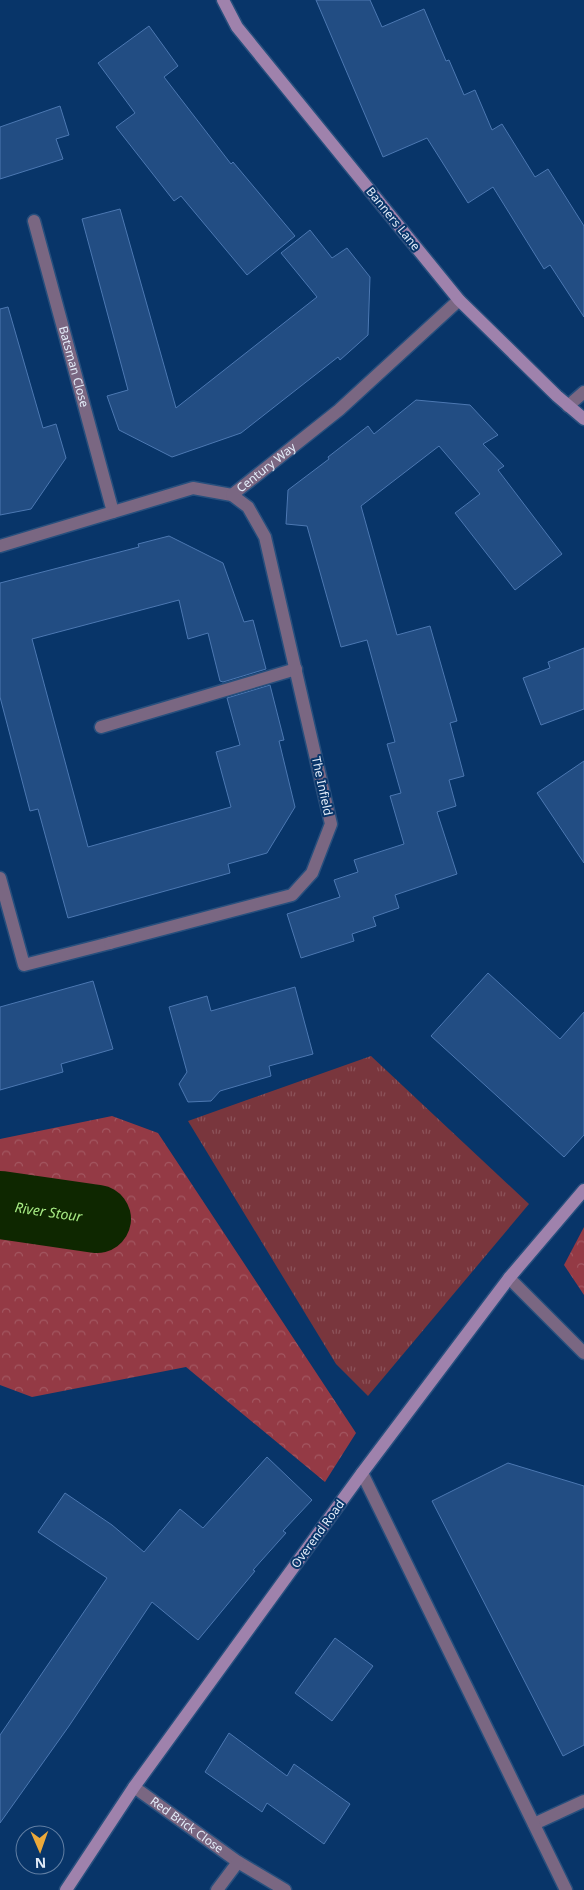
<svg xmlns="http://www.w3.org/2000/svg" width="584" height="1890" font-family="'Noto Sans',sans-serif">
<defs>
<pattern id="grass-tufts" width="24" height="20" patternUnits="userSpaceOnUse" patternTransform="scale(1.25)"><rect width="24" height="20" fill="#79363d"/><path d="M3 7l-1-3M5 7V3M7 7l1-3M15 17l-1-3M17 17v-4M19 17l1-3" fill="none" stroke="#8c535a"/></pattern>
<pattern id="forest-crowns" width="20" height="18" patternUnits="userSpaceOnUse" patternTransform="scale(1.25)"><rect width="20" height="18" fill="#943a45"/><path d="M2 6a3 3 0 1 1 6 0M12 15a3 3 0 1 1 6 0" fill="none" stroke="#a35761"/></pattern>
</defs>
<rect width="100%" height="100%" fill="#083569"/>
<path fill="url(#grass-tufts)" d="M 371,1056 L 529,1204 L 368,1396 L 336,1364 L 188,1121 Z"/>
<g fill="url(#forest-crowns)">
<path d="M 112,1116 L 158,1133 L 356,1433 L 325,1482 L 186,1367 L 32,1397 L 0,1385 L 0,1139 Z"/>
<path d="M 584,1227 L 584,1295 L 564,1265 Z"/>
</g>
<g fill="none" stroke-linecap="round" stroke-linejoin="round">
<path stroke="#0e2700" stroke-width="68" id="s1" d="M 0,1205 L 97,1219"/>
</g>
<g fill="#224d83" stroke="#4c78b2">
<path d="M 316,0 L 370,0 L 382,27 L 424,9 L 446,61 L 449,60 L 464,95 L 475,90 L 492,130 L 502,124 L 535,177 L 548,169 L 584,226 L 584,317 L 550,265 L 544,269 L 493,187 L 468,203 L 427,138 L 383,157 Z"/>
<path d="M 149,26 L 178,66 L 164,77 L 231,164 L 233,162 L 295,236 L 247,275 L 181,196 L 174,201 L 116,127 L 135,113 L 98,63 Z"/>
<path d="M 60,106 L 69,135 L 56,139 L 63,159 L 0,179 L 0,127 Z"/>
<path d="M 120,209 L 176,408 L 317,297 L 281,253 L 310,230 L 332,258 L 347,248 L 370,277 L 368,335 L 340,360 L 338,357 L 241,433 L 172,457 L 119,430 L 107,396 L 128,390 L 82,219 Z"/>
<path d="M 8,307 L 43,428 L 56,424 L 66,458 L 31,509 L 0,515 L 0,309 Z"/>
<path d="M 416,400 L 470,405 L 498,435 L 483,444 L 504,466 L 498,470 L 562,554 L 515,590 L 455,513 L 480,494 L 439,446 L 361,506 L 397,635 L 430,626 L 457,721 L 450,723 L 464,776 L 449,780 L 456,806 L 437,812 L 457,874 L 395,895 L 399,908 L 373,917 L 376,926 L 352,934 L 354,941 L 301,958 L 287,914 L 340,897 L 334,880 L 358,872 L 354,860 L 404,844 L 390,796 L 401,793 L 387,744 L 395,742 L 367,640 L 341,647 L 307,526 L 286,524 L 288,490 L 329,459 L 328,457 L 368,426 L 374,434 Z"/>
<path d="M 169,536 L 223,563 L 244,622 L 253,620 L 266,669 L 223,682 L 220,681 L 208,633 L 188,639 L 179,600 L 32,639 L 88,847 L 231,807 L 216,752 L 240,745 L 227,698 L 270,685 L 284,740 L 279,741 L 295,807 L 267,853 L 228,864 L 230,873 L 68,918 L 38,809 L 30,811 L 0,697 L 0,583 L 139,547 L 138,544 Z"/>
<path d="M 584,648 L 584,709 L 541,725 L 523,678 L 550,668 L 548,662 Z"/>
<path d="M 584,761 L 584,863 L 537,793 Z"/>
<path d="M 488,973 L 560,1039 L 584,1012 L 584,1135 L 564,1157 L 431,1036 Z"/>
<path d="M 93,981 L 113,1049 L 61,1064 L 63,1072 L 0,1090 L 0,1007 Z"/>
<path d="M 295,987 L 313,1054 L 269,1066 L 271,1076 L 220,1091 L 211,1101 L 188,1102 L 179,1084 L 187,1072 L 169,1007 L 207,996 L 211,1011 Z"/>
<path d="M 267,1457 L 312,1500 L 283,1531 L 286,1533 L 253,1570 L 255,1571 L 198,1640 L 152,1602 L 69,1726 L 0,1823 L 0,1735 L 107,1578 L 38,1532 L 65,1493 L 112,1525 L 144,1552 L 180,1509 L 203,1528 Z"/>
<path d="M 508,1463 L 584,1486 L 584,1745 L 563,1756 L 432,1501 Z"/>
<path d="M 335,1638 L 373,1666 L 332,1721 L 295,1693 Z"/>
<path d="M 229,1733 L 287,1776 L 294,1764 L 350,1804 L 324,1844 L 267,1803 L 262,1812 L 205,1772 Z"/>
</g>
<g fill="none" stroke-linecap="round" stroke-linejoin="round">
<defs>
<g id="lane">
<path d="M 568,406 L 584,392"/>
<path d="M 101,727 L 296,669"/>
<path d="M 0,878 L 24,965 L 110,943"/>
<path d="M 509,1278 L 584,1353"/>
<path d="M 534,1824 L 584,1801"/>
</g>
<g id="street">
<path id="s2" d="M 34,221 L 113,512"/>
<path id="s3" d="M 0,546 L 193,488 L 232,495 L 339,410 L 459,300"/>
<path d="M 110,943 L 292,895 L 312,873 L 331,824 L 265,537 L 248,507 L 232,495"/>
<path d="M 362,1473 L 566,1890"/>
<path id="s4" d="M 134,1787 L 238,1862 L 285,1890"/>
<path d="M 217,1890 L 238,1862"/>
</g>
<g id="secondary">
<path d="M 223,0 L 237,27 L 459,300 L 557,396 L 584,419"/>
<path d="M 66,1890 L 134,1787 L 362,1473 L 509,1278 L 584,1190"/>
</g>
</defs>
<use href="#lane" stroke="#274f7d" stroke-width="15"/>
<use href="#street" stroke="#274f7d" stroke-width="15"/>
<use href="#secondary" stroke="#274f7d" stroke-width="15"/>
<use href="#lane" stroke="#7a6782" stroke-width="12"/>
<use href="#street" stroke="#7a6782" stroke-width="12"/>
<use href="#secondary" stroke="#9f82ac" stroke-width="12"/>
</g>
<g text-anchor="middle" stroke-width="4" stroke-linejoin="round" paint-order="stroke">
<g font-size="12" fill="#e3ecf9" stroke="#083569">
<text transform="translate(393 219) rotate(51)" y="4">Banners Lane</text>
<text dy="4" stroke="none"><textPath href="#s2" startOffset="151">Batsman Close</textPath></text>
<text dy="4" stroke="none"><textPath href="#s3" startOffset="285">Century Way</textPath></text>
<text transform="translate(322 786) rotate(78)" y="4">The Infield</text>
<text transform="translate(318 1534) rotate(-54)" y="4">Overend Road</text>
<text dy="4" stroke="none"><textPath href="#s4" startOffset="65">Red Brick Close</textPath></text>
</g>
<g font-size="14" font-style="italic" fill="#a7eb83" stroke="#083569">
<text dy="5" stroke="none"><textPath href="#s1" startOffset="49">River Stour</textPath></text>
</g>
</g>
<g transform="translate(40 1850) rotate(178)"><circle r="24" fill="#083569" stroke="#607ea3"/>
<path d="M0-4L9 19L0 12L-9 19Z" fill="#eca93a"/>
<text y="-8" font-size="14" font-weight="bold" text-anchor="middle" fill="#e3ecf9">N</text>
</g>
</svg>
